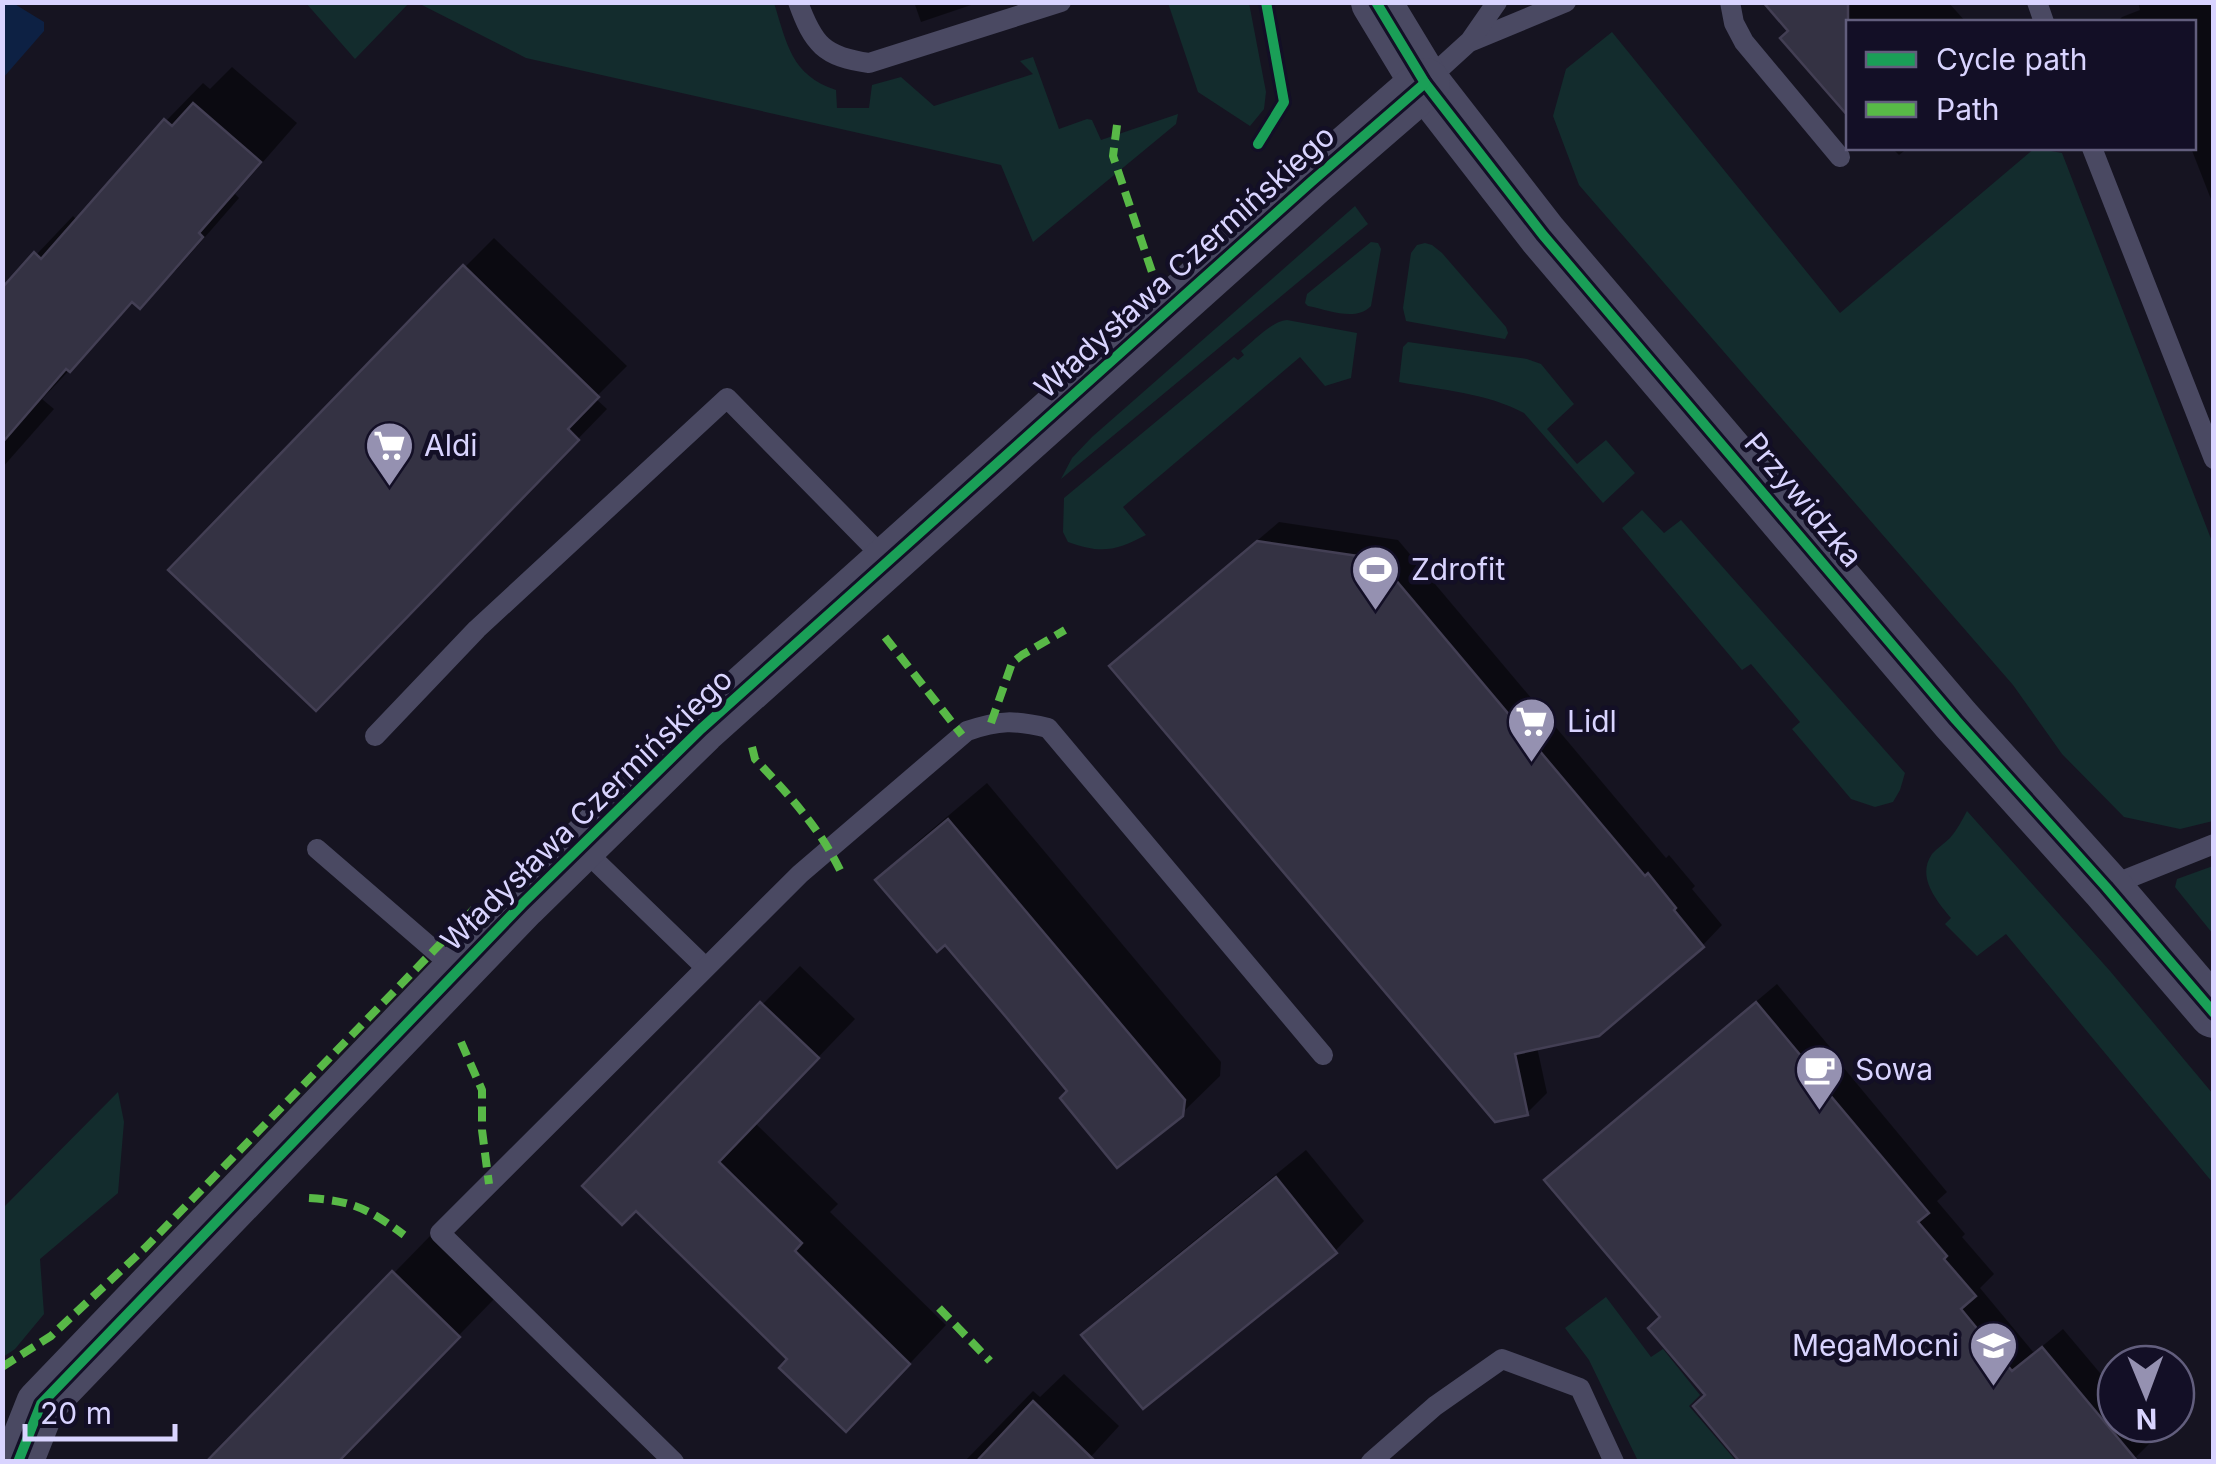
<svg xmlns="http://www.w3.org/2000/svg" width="2216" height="1464" font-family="Inter,sans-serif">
<rect width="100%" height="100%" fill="#161421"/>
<g fill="#132c2d">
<path d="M 306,3 L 409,3 L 355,59 Z"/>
<path d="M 418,3 L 774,3 C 787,44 791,75 836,90 L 837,108 L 869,108 L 872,85 L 901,77 L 934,106 L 1033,74 L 1020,61 L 1033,57 L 1059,129 L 1087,119 L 1092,120 L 1101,140 L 1178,114 L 1176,124 L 1033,242 L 1001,165 L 526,58 Z"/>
<path d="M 1168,3 L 1249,3 L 1266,92 L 1264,109 L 1250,126 L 1198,92 Z"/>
<path d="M 1612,32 L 1840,313 L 2035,148 L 2062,153 L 2213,544 L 2213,821 L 2180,829 L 2124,817 L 2062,754 L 2013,685 L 1579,185 L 1553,116 L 1566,69 Z"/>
<path d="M 1355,206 L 1368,224 L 1061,479 L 1072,458 L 1092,437 Z"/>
<path d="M 1371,242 L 1378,243 L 1381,249 L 1371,306 C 1356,322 1329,310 1308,306 L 1305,303 L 1307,294 Z"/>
<path d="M 1425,243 L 1432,245 L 1442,253 L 1506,327 L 1508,333 L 1505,339 L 1406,321 L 1403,308 L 1411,253 L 1417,245 Z"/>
<path d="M 1287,320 L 1357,333 L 1351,378 L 1325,386 L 1300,357 L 1123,507 L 1146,535 C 1115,551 1102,554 1068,542 L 1063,532 L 1064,498 L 1234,357 L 1238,360 L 1244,355 L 1241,351 C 1255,340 1270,322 1287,320 Z"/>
<path d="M 1408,342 L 1527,359 L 1541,364 L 1574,404 L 1547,429 L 1577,464 L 1606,440 L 1635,473 L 1603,503 L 1524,413 C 1487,393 1441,390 1399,382 L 1403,347 Z"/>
<path d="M 1642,510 L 1664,533 L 1681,520 L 1905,773 L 1900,790 L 1893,802 L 1875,807 L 1851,799 L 1792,729 L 1800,722 L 1751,664 L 1742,670 L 1622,528 Z"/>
<path d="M 1967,811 L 2110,971 L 2213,1094 L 2213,1183 L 2006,934 L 1977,956 L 1945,924 L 1951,918 C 1937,901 1916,877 1932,854 C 1937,848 1945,843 1950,838 C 1957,830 1962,820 1967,811 Z"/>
<path d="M 2213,866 L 2214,866 L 2213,934 L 2175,887 L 2177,879 Z"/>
<path d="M 118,1092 L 124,1122 L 118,1193 L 40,1259 L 44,1314 L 15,1349 L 3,1357 L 3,1208 Z"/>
<path d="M 1606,1297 L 1651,1357 L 1663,1349 L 1700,1395 L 1689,1406 L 1736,1461 L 1638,1461 L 1589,1360 L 1565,1328 Z"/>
</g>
<path fill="#0d2144" d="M 3,2 L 13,3 L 44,22 L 44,31 L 3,78 Z"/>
<g fill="#0007">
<path d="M 914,2 L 980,2 L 921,22 Z"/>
<path d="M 1791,2 L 1948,2 L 1966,22 L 1848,22 L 1848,112 L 1783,38 L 1791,30 Z"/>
<path d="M 2138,2 L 2214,2 L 2214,207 L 2191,148 L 2194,148 L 2194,22 L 2117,22 L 2122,17 L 2140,10 Z"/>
<path d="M 232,67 L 297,123 L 235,194 L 239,198 L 178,268 L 140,306 L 135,301 L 42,399 L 54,409 L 2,468 L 2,291 L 73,216 L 78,221 L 166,121 L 203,83 L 210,89 Z"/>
<path d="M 1892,148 L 1908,148 L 1899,155 Z"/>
<path d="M 494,238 L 627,366 L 595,398 L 607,409 L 345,679 L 465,267 Z"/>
<path d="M 1279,522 L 1398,540 L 1666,858 L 1669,855 L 1695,886 L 1692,889 L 1722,925 L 1703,945 L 1598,1034 L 1537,1047 L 1547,1093 L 1527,1113 L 1133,646 Z"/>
<path d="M 987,783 L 1221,1062 L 1220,1076 L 1181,1114 L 1070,1091 L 946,942 L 879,880 L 916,843 Z"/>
<path d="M 800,966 L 855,1019 L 755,1123 L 838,1204 L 830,1212 L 946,1325 L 884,1391 L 791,1359 L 636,1208 L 586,1186 Z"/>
<path d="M 1777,984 L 1835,1053 L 1833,1055 L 1947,1192 L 1937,1201 L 1965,1234 L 1962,1237 L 1994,1274 L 1980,1288 L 2034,1353 L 2063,1329 L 2116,1392 L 2116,1424 L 2143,1424 L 2155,1438 L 2131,1462 L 1708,1395 L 1567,1160 Z"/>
<path d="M 1306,1150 L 1364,1221 L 1335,1251 L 1085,1335 L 1114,1306 Z"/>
<path d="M 431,1235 L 496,1297 L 336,1462 L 210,1462 Z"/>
<path d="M 1064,1374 L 1119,1426 L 1086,1462 L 964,1462 L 1033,1391 L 1040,1397 Z"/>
</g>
<g fill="#343243" stroke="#433f54" stroke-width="2.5">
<path d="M 1763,2 L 1848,2 L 1848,116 L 1780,38 L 1788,31 Z"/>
<path d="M 193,103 L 261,162 L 199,233 L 203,237 L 140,309 L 132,302 L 70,372 L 66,369 L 2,443 L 2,288 L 34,252 L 41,259 L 164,119 L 172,126 Z"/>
<path d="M 463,265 L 599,397 L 568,429 L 579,440 L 316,711 L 168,570 Z"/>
<path d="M 1257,541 L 1378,559 L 1645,876 L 1648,873 L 1676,908 L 1674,910 L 1704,947 L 1599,1036 L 1515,1054 L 1528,1115 L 1495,1122 L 1109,666 Z"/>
<path d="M 948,819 L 1185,1100 L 1183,1116 L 1117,1168 L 1060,1098 L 1067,1091 L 1006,1017 L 945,945 L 937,952 L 875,880 Z"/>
<path d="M 760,1002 L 819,1058 L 719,1162 L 802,1243 L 795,1251 L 910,1364 L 846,1432 L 779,1368 L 787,1359 L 636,1211 L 622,1225 L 582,1186 Z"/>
<path d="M 1756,1002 L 1816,1074 L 1814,1076 L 1929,1213 L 1918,1222 L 1947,1256 L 1944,1259 L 1976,1296 L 1961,1309 L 2012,1371 L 2042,1347 L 2138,1462 L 1740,1462 L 1693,1406 L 1705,1395 L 1648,1328 L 1660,1317 L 1544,1180 Z"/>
<path d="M 1276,1177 L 1337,1253 L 1143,1409 L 1081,1335 Z"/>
<path d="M 392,1271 L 460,1337 L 338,1462 L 206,1462 Z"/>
<path d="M 1033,1401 L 1096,1462 L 976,1462 Z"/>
</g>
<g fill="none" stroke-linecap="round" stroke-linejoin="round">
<g stroke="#4a4962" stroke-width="20">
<path d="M 798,2 C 813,44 824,57 869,63 L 1061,2"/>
<path d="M 1730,2 L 1734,23 L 1744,42 L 1840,157"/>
<path d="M 2037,2 L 2044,22"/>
<path d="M 1472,41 L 1566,2"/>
<path d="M 1425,82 L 1470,41 L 1497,2"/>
<path d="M 2092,148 L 2214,459"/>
<path d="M 375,736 L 477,629 L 727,398 L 887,561"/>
<path d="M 581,847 L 705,967"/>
<path d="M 317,849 L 457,970"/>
<path d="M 2109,886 L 2214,844"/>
<path d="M 674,1462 L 440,1233 L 800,874 L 967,731 C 999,720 1015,720 1048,728 L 1323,1055"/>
<path d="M 1371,1462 L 1435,1406 L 1502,1359 L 1580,1388 L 1614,1462"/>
</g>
<g stroke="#4a4962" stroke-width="50">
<path d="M 1376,2 L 1425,83 L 1543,235 L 1956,720 L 2106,887 L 2214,1013"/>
<path d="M 18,1462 L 41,1404 L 522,904 L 701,729 L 1311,182 L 1425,83"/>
</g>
<g stroke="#58b947" stroke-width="8" stroke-dasharray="15 8" stroke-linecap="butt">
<path d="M 1117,125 L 1113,156 L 1152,272"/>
<path d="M 885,637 L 962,735"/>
<path d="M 991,723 L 1012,663 L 1022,655 L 1065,630"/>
<path d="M 752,747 L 755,759 C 788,794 819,827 840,870"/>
<path d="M 461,1042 L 482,1090 L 482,1130 L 489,1184"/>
<path d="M 309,1198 C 353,1201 369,1209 404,1235"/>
<path d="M 939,1308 L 990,1361"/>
<path d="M 2,1367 L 51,1336 L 145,1248 L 477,906"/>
</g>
<defs>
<g id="cycleway">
<path d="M 1376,2 L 1425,83 L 1543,235 L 1956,720 L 2106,887 L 2214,1013"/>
<path d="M 1258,144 L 1284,102 L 1266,2"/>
<path d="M 18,1462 L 41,1404 L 522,904 L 701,729 L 1311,182 L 1425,83"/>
</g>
</defs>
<use href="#cycleway" stroke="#130f26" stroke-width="16"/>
<use href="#cycleway" stroke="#1a9f57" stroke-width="10"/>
</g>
<defs>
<symbol id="supermarket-pin" viewBox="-11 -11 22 30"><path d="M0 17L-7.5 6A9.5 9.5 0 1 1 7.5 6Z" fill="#9591b1" stroke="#130f26"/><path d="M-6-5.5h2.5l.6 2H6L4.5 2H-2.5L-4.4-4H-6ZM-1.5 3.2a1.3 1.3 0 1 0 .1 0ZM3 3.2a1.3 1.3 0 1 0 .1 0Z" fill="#fff"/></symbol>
<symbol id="stadium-pin" viewBox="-11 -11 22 30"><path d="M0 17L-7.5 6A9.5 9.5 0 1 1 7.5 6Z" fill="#9591b1" stroke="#130f26"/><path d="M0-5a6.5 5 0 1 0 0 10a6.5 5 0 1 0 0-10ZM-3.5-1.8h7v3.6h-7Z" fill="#fff"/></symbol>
<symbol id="cafe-pin" viewBox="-11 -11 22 30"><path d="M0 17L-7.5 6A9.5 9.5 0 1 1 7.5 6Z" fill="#9591b1" stroke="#130f26"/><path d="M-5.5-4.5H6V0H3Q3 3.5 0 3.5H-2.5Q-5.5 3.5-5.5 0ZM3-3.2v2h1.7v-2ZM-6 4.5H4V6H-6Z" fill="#fff"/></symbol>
<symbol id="school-pin" viewBox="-11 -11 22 30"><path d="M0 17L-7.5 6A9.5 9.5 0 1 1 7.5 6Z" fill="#9591b1" stroke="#130f26"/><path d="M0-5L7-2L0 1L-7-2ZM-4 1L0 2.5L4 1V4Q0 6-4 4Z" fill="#fff"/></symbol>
</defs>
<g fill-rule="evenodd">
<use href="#supermarket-pin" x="362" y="418" width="55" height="75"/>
<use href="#stadium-pin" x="1348" y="542" width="55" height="75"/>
<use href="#supermarket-pin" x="1504" y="694" width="55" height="75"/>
<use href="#cafe-pin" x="1792" y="1042" width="55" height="75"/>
<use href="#school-pin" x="1966" y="1318" width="55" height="75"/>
</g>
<g text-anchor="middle" stroke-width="9" stroke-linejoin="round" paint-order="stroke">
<g font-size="30" fill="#d9d4ff" stroke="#130f26">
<text transform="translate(1185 262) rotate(-42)" y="10">Władysława Czermińskiego</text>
<text transform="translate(1803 500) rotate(50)" y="10">Przywidzka</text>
<text transform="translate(587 810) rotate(-44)" y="10">Władysława Czermińskiego</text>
</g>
<g font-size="30" fill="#d9d4ff" stroke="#130f26" text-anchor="start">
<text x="424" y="456">Aldi</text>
<text x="1411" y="580">Zdrofit</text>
<text x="1567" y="732">Lidl</text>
<text x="1855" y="1080">Sowa</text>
<text x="1959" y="1356" text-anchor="end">MegaMocni</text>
</g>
</g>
<rect width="2216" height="1464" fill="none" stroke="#d9d4ff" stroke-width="10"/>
<rect x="1846" y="20" width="350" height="130" fill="#130f26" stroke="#625e7d" stroke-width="2.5"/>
<rect x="1866" y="52" width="50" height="15" fill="#1a9f57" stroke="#625e7d" stroke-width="2.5"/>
<text x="1936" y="70" font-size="30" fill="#d9d4ff">Cycle path</text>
<rect x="1866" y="102" width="50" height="15" fill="#58b947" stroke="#625e7d" stroke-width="2.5"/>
<text x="1936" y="120" font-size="30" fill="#d9d4ff">Path</text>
<g transform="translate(2146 1394) rotate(179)"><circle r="48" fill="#130f26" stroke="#625e7d" stroke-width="2.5"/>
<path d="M0-8L18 38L0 25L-18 38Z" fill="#9591b1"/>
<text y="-15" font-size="28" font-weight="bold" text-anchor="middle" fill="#d9d4ff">N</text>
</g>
<path d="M25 1424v15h150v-15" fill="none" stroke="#d9d4ff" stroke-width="5"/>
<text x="40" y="1424" font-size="30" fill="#d9d4ff" stroke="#130f26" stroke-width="8" paint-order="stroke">20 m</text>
</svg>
